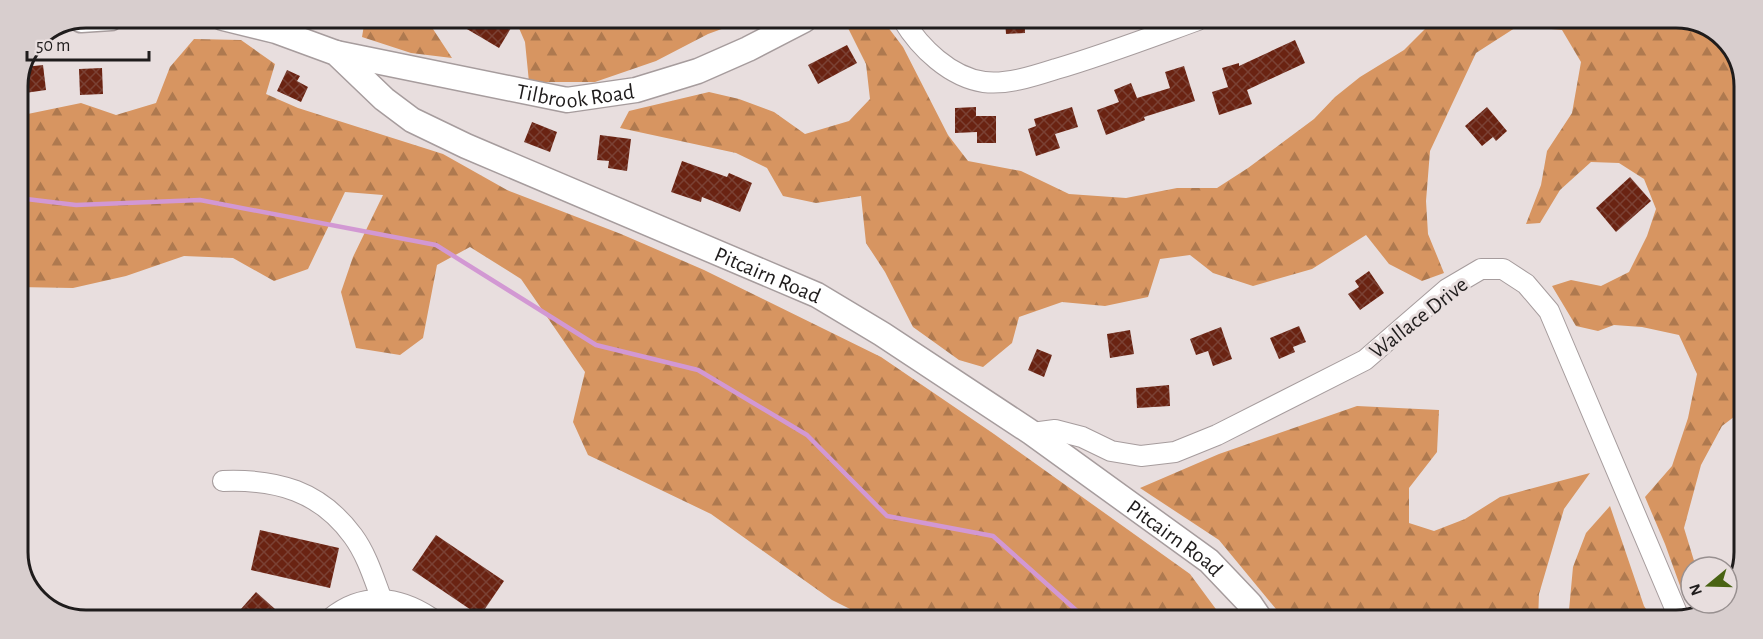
<svg xmlns="http://www.w3.org/2000/svg" width="1763" height="639" font-family="'Alegreya Sans',sans-serif">
<defs>
<pattern id="forest-firs" width="22" height="20" patternUnits="userSpaceOnUse" patternTransform="scale(1.5)"><rect width="22" height="20" fill="#d79561"/><path d="M5 1l3.5 6h-7zM16 11l3.5 6h-7z" fill="#ae794f"/></pattern>
<pattern id="building-cross-hatch" width="8" height="8" patternUnits="userSpaceOnUse" patternTransform="scale(1.5)"><rect width="8" height="8" fill="#6a2312"/><path d="M0 0l8 8M0 8l8-8" fill="none" stroke="#7a4134"/></pattern>
</defs>
<rect width="100%" height="100%" fill="#e8dede"/>
<g fill="url(#forest-firs)">
<path d="M 365,19 L 431,19 L 429,23 L 452,58 L 411,53 L 362,37 Z"/>
<path d="M 515,19 L 749,19 L 708,34 L 656,61 L 595,82 L 529,82 L 525,42 Z"/>
<path d="M 854,20 L 879,20 L 884,22 L 903,47 L 948,135 L 968,161 L 1021,171 L 1069,194 L 1126,198 L 1177,188 L 1217,188 L 1248,168 L 1314,119 L 1335,97 L 1360,77 L 1404,50 L 1433,21 L 1698,22 L 1731,45 L 1745,82 L 1743,410 L 1722,426 L 1701,465 L 1684,528 L 1695,564 L 1704,567 L 1691,567 L 1691,598 L 1683,594 L 1665,544 L 1645,497 L 1672,466 L 1688,418 L 1697,374 L 1679,335 L 1642,327 L 1614,325 L 1598,331 L 1576,326 L 1552,286 L 1571,280 L 1601,286 L 1629,272 L 1647,236 L 1656,209 L 1644,179 L 1619,163 L 1591,162 L 1560,190 L 1540,223 L 1526,224 L 1541,185 L 1547,151 L 1572,113 L 1581,62 L 1562,30 L 1518,26 L 1476,53 L 1430,151 L 1426,201 L 1428,234 L 1444,273 L 1422,281 L 1389,264 L 1366,235 L 1312,269 L 1253,286 L 1213,273 L 1190,255 L 1160,259 L 1148,297 L 1105,306 L 1062,302 L 1019,317 L 1012,343 L 983,367 L 959,360 L 913,327 L 885,272 L 866,243 L 861,196 L 816,203 L 783,196 L 767,168 L 736,153 L 620,128 L 629,111 L 709,92 L 739,99 L 774,112 L 805,134 L 849,121 L 870,99 L 866,64 L 848,28 Z"/>
<path d="M 194,39 L 241,40 L 275,64 L 266,94 L 298,108 L 443,154 L 507,190 L 621,234 L 704,270 L 881,357 L 994,434 L 1190,574 L 1224,620 L 870,619 L 832,600 L 711,514 L 588,455 L 573,422 L 585,372 L 521,279 L 470,247 L 437,265 L 423,338 L 400,355 L 356,348 L 341,292 L 353,257 L 383,195 L 345,192 L 308,269 L 274,281 L 233,258 L 184,256 L 126,276 L 73,288 L 18,287 L 18,116 L 81,103 L 116,115 L 156,103 L 170,67 Z"/>
<path d="M 1357,406 L 1439,410 L 1437,452 L 1409,488 L 1409,523 L 1434,531 L 1465,519 L 1500,497 L 1590,473 L 1564,509 L 1539,594 L 1538,621 L 1285,620 L 1219,540 L 1140,488 L 1219,454 Z"/>
<path d="M 1610,506 L 1644,606 L 1654,621 L 1568,621 L 1573,567 L 1586,533 Z"/>
</g>
<g fill="none" stroke-linecap="round" stroke-linejoin="round">
<path stroke="#d298d3" stroke-width="4.5" d="M 18,198 L 76,205 L 200,200 L 436,245 L 596,345 L 698,370 L 807,435 L 887,516 L 993,536 L 1087,620"/>
</g>
<g fill="url(#building-cross-hatch)">
<path d="M 450,19 L 496,19 L 511,28 L 499,48 Z"/>
<path d="M 1005,20 L 1025,20 L 1025,33 L 1006,34 Z"/>
<path d="M 1295,40 L 1305,63 L 1247,90 L 1252,104 L 1219,115 L 1212,92 L 1228,87 L 1222,68 L 1239,63 L 1239,66 Z"/>
<path d="M 847,45 L 857,63 L 818,84 L 808,65 Z"/>
<path d="M 43,65 L 46,90 L 18,94 L 18,83 L 25,67 Z"/>
<path d="M 1184,66 L 1195,101 L 1144,117 L 1145,120 L 1106,135 L 1097,110 L 1119,102 L 1114,90 L 1131,83 L 1137,98 L 1170,88 L 1165,72 Z"/>
<path d="M 102,68 L 103,94 L 80,95 L 79,69 Z"/>
<path d="M 287,70 L 300,76 L 297,81 L 308,87 L 301,102 L 277,91 Z"/>
<path d="M 976,107 L 976,116 L 996,116 L 996,143 L 977,143 L 977,132 L 955,133 L 955,108 Z"/>
<path d="M 1072,107 L 1078,127 L 1055,134 L 1060,148 L 1036,156 L 1028,129 L 1036,126 L 1034,119 Z"/>
<path d="M 1487,107 L 1507,131 L 1496,141 L 1493,137 L 1482,146 L 1465,126 Z"/>
<path d="M 532,122 L 557,132 L 550,152 L 524,142 Z"/>
<path d="M 600,135 L 631,139 L 627,171 L 608,168 L 609,161 L 597,160 Z"/>
<path d="M 682,161 L 727,177 L 729,173 L 752,183 L 740,212 L 702,197 L 701,202 L 671,192 Z"/>
<path d="M 1630,177 L 1651,201 L 1616,232 L 1596,208 Z"/>
<path d="M 1369,271 L 1384,293 L 1360,310 L 1348,294 L 1359,287 L 1355,281 Z"/>
<path d="M 1299,326 L 1306,342 L 1293,347 L 1295,352 L 1279,359 L 1270,338 Z"/>
<path d="M 1221,327 L 1232,359 L 1213,366 L 1208,351 L 1196,355 L 1190,339 Z"/>
<path d="M 1130,330 L 1134,354 L 1110,358 L 1107,334 Z"/>
<path d="M 1037,349 L 1052,355 L 1044,377 L 1028,370 Z"/>
<path d="M 1169,385 L 1170,406 L 1137,408 L 1136,388 Z"/>
<path d="M 260,530 L 339,548 L 330,588 L 251,570 Z"/>
<path d="M 436,535 L 504,581 L 480,616 L 412,570 Z"/>
<path d="M 256,592 L 285,618 L 233,618 Z"/>
</g>
<g fill="none" stroke-linecap="round" stroke-linejoin="round">
<defs>
<g id="minor">
<path d="M 903,20 C 920,48 950,77 984,82 C 1007,85 1034,76 1056,69 C 1104,55 1151,37 1198,20"/>
<path d="M 1032,433 L 1055,430 L 1082,437 L 1111,451 L 1141,456 L 1175,452 L 1217,435 L 1365,360 L 1447,289 L 1481,269 L 1503,269 L 1526,284 L 1549,311 L 1680,620"/>
<path d="M 223,481 C 277,479 320,491 353,536 C 367,555 374,579 382,600"/>
<path d="M 331,618 C 363,592 398,596 431,618"/>
</g>
<g id="tertiary">
<path id="s1" d="M 223,18 L 276,31 L 336,53 L 384,99 L 412,120 L 466,146 L 817,295 L 882,334 L 1032,433 L 1209,561 L 1250,604 L 1261,620"/>
<path d="M 81,20 L 111,18"/>
<path id="s2" d="M 336,53 L 567,100 L 636,90 L 698,71 L 748,49 L 804,20"/>
</g>
</defs>
<use href="#minor" stroke="#a69c9d" stroke-width="22"/>
<use href="#tertiary" stroke="#a69c9d" stroke-width="27"/>
<use href="#minor" stroke="#fff" stroke-width="20"/>
<use href="#tertiary" stroke="#fff" stroke-width="24"/>
</g>
<g text-anchor="middle" stroke-width="6" stroke-linejoin="round" paint-order="stroke">
<g font-size="22" fill="#1f1c1c" stroke="#e8dede">
<text dy="8" stroke="none"><textPath href="#s2" startOffset="244">Tilbrook Road</textPath></text>
<text dy="8" stroke="none"><textPath href="#s1" startOffset="608">Pitcairn Road</textPath></text>
<text transform="translate(1418 317) rotate(-38)" y="8">Wallace Drive</text>
<text dy="8" stroke="none"><textPath href="#s1" startOffset="1094">Pitcairn Road</textPath></text>
</g>
</g>
<path d="M0 0H1763V639H0ZM86 28H1676A58 58 0 0 1 1734 86V552A58 58 0 0 1 1676 610H86A58 58 0 0 1 28 552V86A58 58 0 0 1 86 28Z" fill="#d8cece" fill-rule="evenodd"/>
<path fill="none" stroke="#1f1c1c" stroke-width="3" d="M86 28H1676A58 58 0 0 1 1734 86V552A58 58 0 0 1 1676 610H86A58 58 0 0 1 28 552V86A58 58 0 0 1 86 28Z"/>
<g transform="translate(1709 585) rotate(251)"><circle r="28" fill="#e8dede" stroke="#989090" stroke-width="1.5"/>
<path d="M0-4.5L10 22L0 15L-10 22Z" fill="#496313"/>
<text y="-9" font-size="16" font-weight="bold" text-anchor="middle" fill="#1f1c1c">N</text>
</g>
<path d="M27 51v9h122v-9" fill="none" stroke="#1f1c1c" stroke-width="3"/>
<text x="36" y="51" font-size="18" fill="#1f1c1c" stroke="#e8dede" stroke-width="4.5" paint-order="stroke">50 m</text>
</svg>
